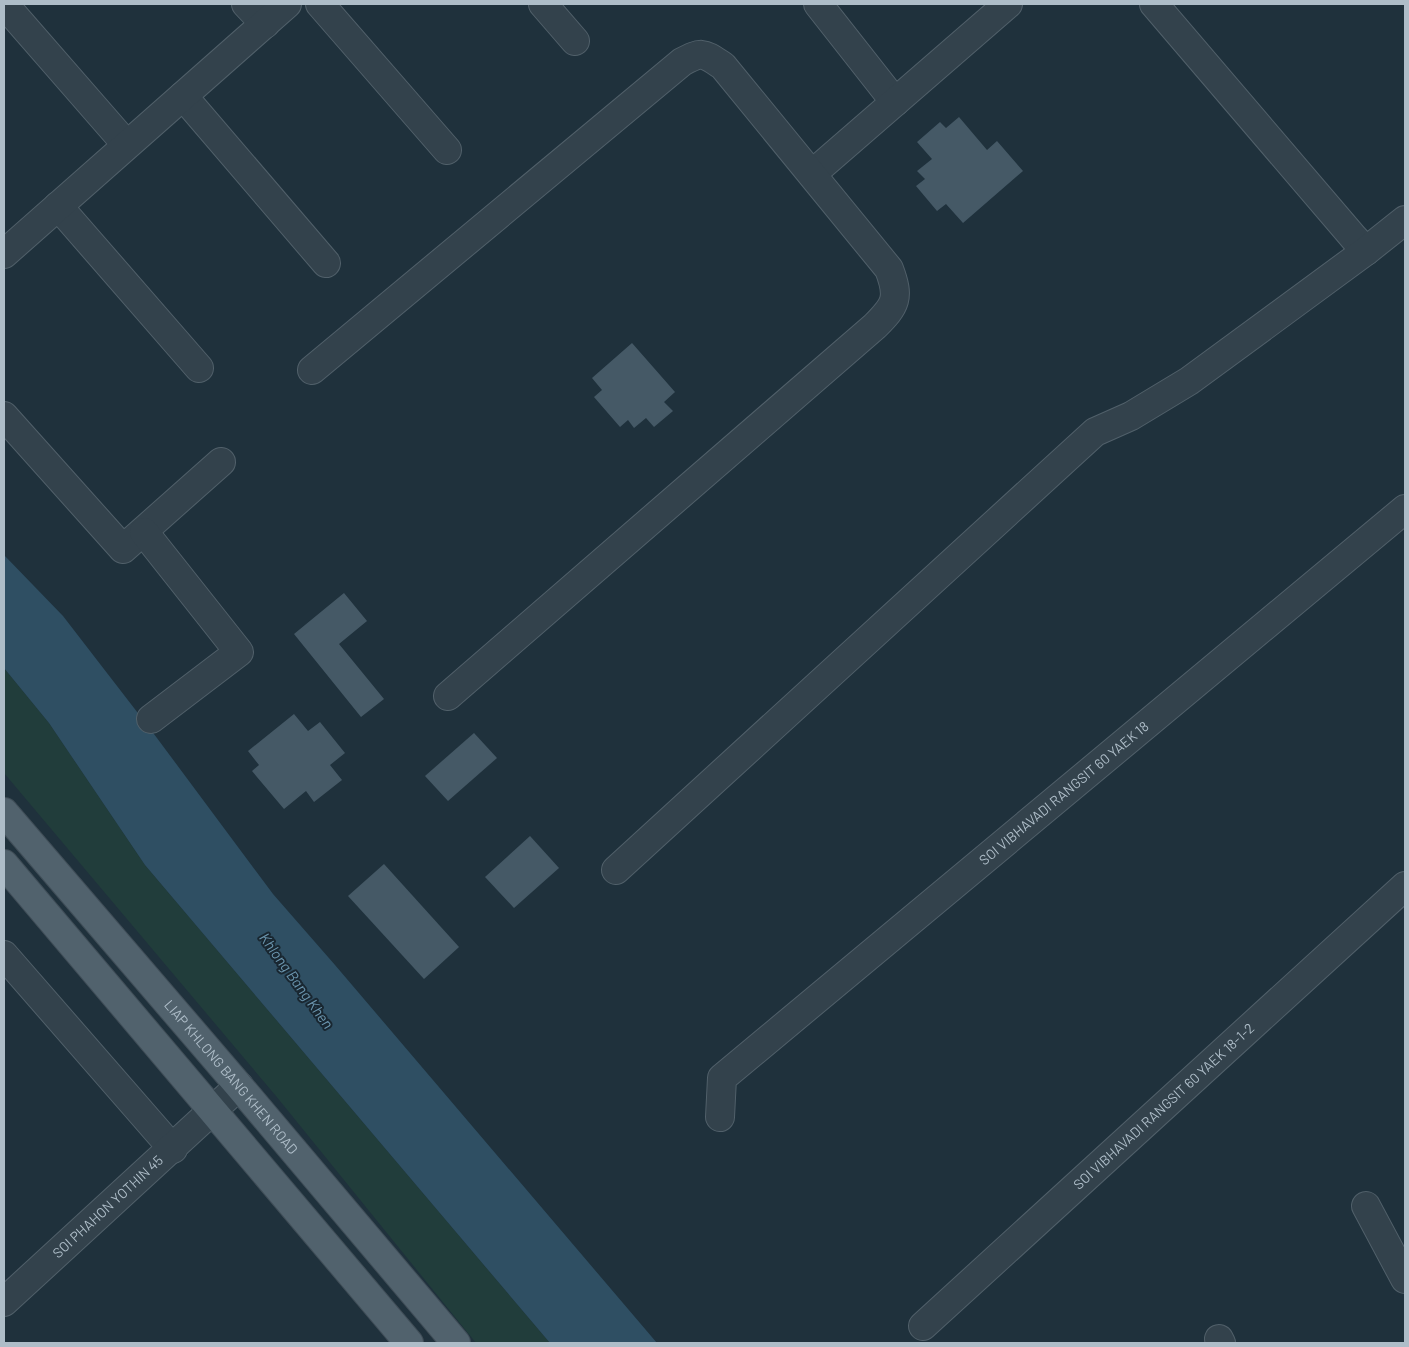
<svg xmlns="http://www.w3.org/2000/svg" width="1409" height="1347" font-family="Barlow,sans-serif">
<rect width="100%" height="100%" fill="#1f313c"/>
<path fill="#213d3b" d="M 4,668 L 49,723 L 145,865 L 550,1343 L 476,1343 L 276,1096 L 4,773 Z"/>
<path fill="#2f4f63" d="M 4,555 L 63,616 L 151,730 L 273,894 L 335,965 L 657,1343 L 550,1343 L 145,865 L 49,723 L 4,668 Z"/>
<g fill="#455966">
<path d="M 959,117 L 987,150 L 997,141 L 1023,171 L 963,223 L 946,204 L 937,211 L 916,186 L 925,179 L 917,171 L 932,159 L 917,142 L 940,122 L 946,128 Z"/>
<path d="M 632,343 L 675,392 L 664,402 L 673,411 L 654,427 L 646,418 L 634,428 L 628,420 L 620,427 L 594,397 L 602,390 L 592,378 Z"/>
<path d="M 344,593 L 367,621 L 339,644 L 384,699 L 361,717 L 294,634 Z"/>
<path d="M 294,714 L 308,731 L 320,722 L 345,753 L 330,765 L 342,780 L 314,802 L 306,791 L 284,809 L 252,771 L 259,765 L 248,751 Z"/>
<path d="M 474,733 L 497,758 L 448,801 L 425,776 Z"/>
<path d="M 530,836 L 559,868 L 514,908 L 485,877 Z"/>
<path d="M 384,864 L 459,947 L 424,979 L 348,896 Z"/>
</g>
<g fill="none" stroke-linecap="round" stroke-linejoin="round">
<defs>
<g id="minor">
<path d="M 4,4 L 126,144"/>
<path d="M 246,4 L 265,24"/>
<path d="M 320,4 L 447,150"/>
<path d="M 543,4 L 575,41"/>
<path d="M 818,4 L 895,102"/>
<path d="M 1154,4 L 1354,238 L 1366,251"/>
<path d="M 183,96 L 326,263"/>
<path d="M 812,174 L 1008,4"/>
<path d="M 58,206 L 199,368"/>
<path d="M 4,254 L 287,4"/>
<path d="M 312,370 L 682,62 C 703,51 703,53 723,66 L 889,269 C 900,298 896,305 875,326 L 448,696"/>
<path d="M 4,416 L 123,549 L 221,462"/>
<path d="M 144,532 L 239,652 L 151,719"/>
<path d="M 616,870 L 1095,432 L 1131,416 L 1189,381 L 1366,251 L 1405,220"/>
<path d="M 4,955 L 173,1149"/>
<path id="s1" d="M 720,1117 L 722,1078 L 1405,509"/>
<path d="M 1366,1206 L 1405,1279"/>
<path id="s2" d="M 4,1302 L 239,1086"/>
<path id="s3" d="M 923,1326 L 1405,886"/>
<path d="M 1219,1339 L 1221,1343"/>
</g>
<g id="major">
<path id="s4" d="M 4,812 L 239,1086 L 456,1343"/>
<path d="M 4,864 L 409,1343"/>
</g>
</defs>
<use href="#minor" stroke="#51606a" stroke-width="30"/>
<use href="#major" stroke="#404e58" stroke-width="30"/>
<use href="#minor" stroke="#33424c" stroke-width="28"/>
<use href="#major" stroke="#51626d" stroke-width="28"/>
</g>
<g text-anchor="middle" stroke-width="4" stroke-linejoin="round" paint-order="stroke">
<g font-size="14" fill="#aebdc8" stroke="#192731">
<text dy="5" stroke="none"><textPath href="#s1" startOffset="484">SOI VIBHAVADI RANGSIT 60 YAEK 18</textPath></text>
<text dy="5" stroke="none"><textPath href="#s4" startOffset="349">LIAP KHLONG BANG KHEN ROAD</textPath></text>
<text dy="5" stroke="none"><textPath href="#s3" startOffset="326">SOI VIBHAVADI RANGSIT 60 YAEK 18-1-2</textPath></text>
<text dy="5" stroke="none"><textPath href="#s2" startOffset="141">SOI PHAHON YOTHIN 45</textPath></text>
</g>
<g font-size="15" font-style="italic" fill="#6b96af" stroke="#192731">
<text transform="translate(296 981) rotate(54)" y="5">Khlong Bang Khen</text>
</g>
</g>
<rect width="1409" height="1347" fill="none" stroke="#aebdc8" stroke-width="10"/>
</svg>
